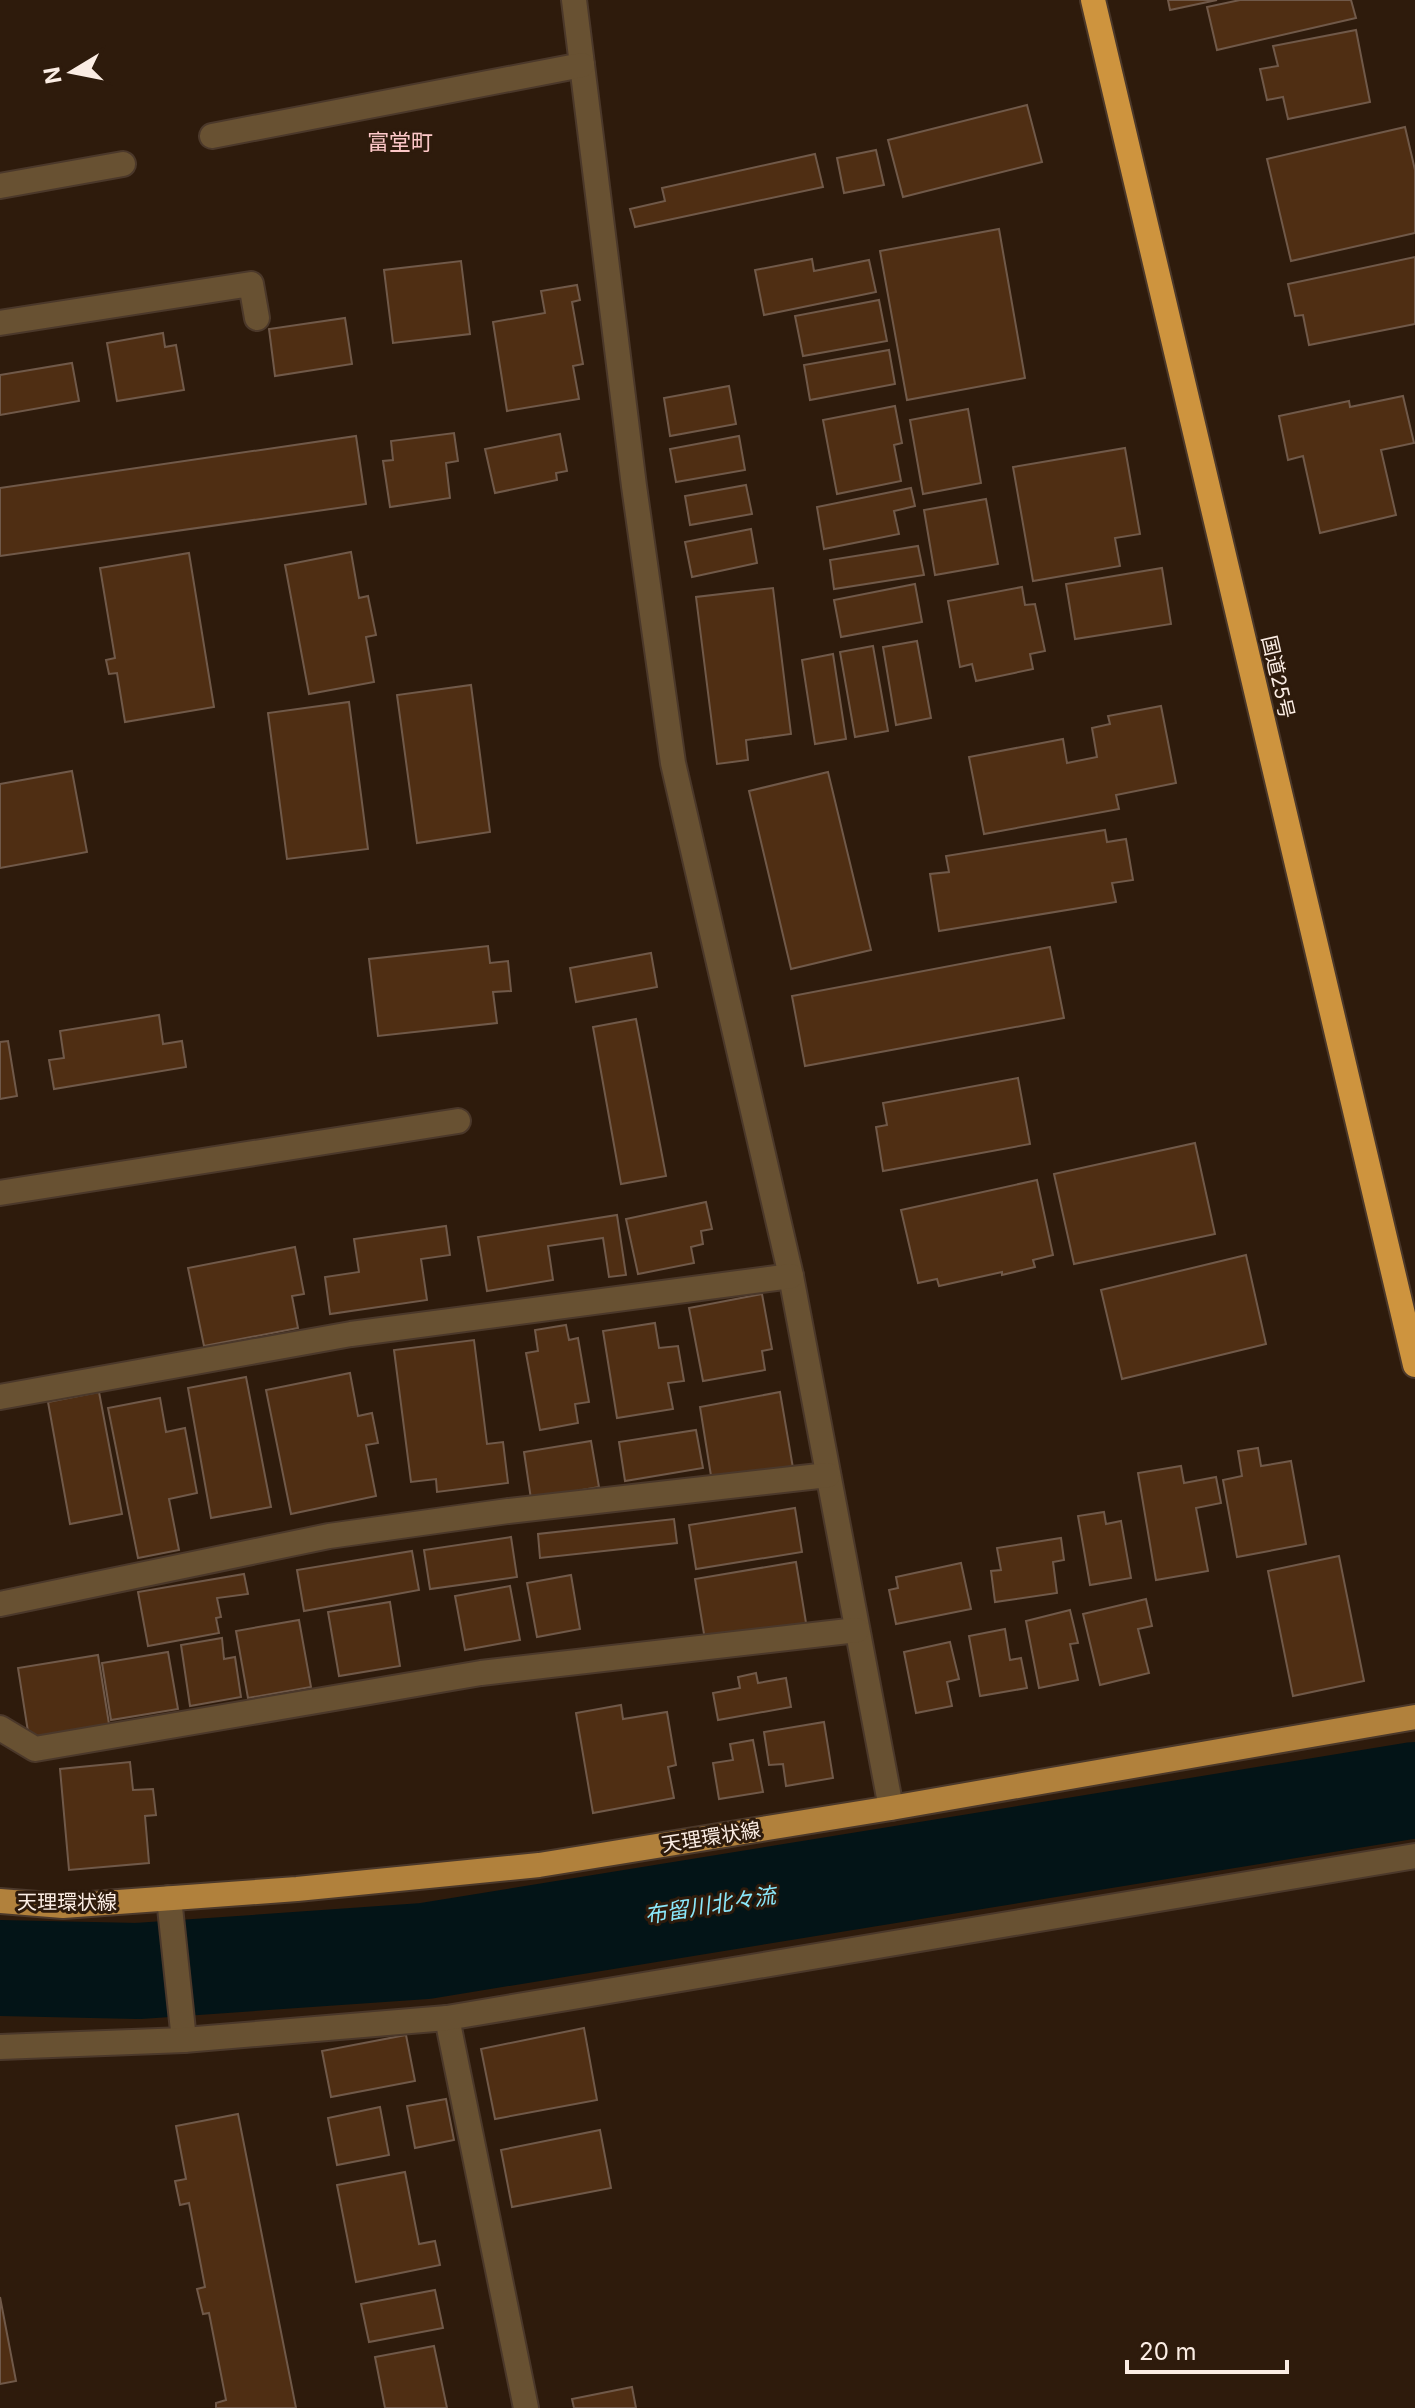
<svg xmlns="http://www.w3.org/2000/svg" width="1415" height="2408" font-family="Inter,'Noto Sans JP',sans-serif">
<rect width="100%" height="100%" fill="#2e1b0c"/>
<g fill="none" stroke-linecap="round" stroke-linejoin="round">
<path stroke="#031417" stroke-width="96" d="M 0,1968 L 138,1971 L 425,1951 L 1415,1790"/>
</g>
<g fill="#4f2e13" stroke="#705949" stroke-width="2">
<path d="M 1168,0 L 1217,0 L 1170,10 Z"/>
<path d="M 1240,0 L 1351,0 L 1356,18 L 1217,50 L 1207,7 Z"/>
<path d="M 1356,30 L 1370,102 L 1288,119 L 1283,97 L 1267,100 L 1260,69 L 1278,66 L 1273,46 Z"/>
<path d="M 1027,105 L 1042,162 L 903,197 L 888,140 Z"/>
<path d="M 1405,127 L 1415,170 L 1415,233 L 1291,261 L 1267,159 Z"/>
<path d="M 876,150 L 884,185 L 844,193 L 837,158 Z"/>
<path d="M 815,154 L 823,187 L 635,227 L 630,209 L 665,201 L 662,188 Z"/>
<path d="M 999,229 L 1025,378 L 907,400 L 880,251 Z"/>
<path d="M 1415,257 L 1415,324 L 1309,345 L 1303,315 L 1295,316 L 1288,284 Z"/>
<path d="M 812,259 L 814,271 L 869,260 L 876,292 L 764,315 L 755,270 Z"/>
<path d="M 461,261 L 470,334 L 393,343 L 384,270 Z"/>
<path d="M 577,285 L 580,300 L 572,302 L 583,364 L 573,366 L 579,399 L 507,411 L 493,322 L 545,313 L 541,291 Z"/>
<path d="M 879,300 L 887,341 L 803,356 L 795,316 Z"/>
<path d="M 345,318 L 352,364 L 275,376 L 269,329 Z"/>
<path d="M 163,333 L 165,347 L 176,345 L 184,390 L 117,401 L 107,343 Z"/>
<path d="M 889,350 L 895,384 L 810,400 L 804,365 Z"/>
<path d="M 72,363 L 79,401 L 0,415 L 0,375 Z"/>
<path d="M 729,386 L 736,424 L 670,436 L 664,398 Z"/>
<path d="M 1403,396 L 1414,443 L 1381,450 L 1396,515 L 1320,533 L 1303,456 L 1288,460 L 1279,416 L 1349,401 L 1350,407 Z"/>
<path d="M 895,406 L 902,443 L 894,445 L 901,481 L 837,494 L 823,420 Z"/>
<path d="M 968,409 L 981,483 L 923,494 L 910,420 Z"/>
<path d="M 454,433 L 458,461 L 446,463 L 450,498 L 390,507 L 383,461 L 393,460 L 391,441 Z"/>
<path d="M 560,434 L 567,471 L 556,473 L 557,480 L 495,493 L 485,449 Z"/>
<path d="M 356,436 L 366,504 L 0,556 L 0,488 Z"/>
<path d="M 739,436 L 745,470 L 676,482 L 670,449 Z"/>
<path d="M 1125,448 L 1140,534 L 1115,538 L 1120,566 L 1033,581 L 1013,467 Z"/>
<path d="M 746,485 L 752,514 L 690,525 L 685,496 Z"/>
<path d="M 911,488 L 915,506 L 894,511 L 899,534 L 824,549 L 817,507 Z"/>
<path d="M 986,499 L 998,564 L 935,575 L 924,510 Z"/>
<path d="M 751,529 L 757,563 L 692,577 L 685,542 Z"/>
<path d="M 918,546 L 924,575 L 834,589 L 830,560 Z"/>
<path d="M 351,552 L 359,598 L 368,596 L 376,635 L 366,637 L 374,682 L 309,694 L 285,565 Z"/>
<path d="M 189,553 L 214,707 L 125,722 L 117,673 L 109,674 L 106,660 L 115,658 L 100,568 Z"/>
<path d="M 1162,568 L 1171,624 L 1075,639 L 1066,584 Z"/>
<path d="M 915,584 L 922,622 L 841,637 L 834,600 Z"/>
<path d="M 1022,587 L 1025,605 L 1035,604 L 1045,651 L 1030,654 L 1033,669 L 976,681 L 972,664 L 960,667 L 948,601 Z"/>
<path d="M 773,588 L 791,734 L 746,740 L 748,760 L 717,764 L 696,597 Z"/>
<path d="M 917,641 L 931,718 L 896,725 L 883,647 Z"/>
<path d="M 873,646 L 888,731 L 855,737 L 840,652 Z"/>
<path d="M 833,654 L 846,739 L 815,744 L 802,660 Z"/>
<path d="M 471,685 L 490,832 L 417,843 L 397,695 Z"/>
<path d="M 349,702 L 368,849 L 287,859 L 268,713 Z"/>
<path d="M 1161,706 L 1176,783 L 1116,795 L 1119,809 L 984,834 L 969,757 L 1063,739 L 1067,763 L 1097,757 L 1092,728 L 1110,724 L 1108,716 Z"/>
<path d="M 72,771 L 87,852 L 0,868 L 0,784 Z"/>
<path d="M 828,772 L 871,950 L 791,969 L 749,791 Z"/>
<path d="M 1105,830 L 1107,842 L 1126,839 L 1133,880 L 1112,883 L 1116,902 L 939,931 L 930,874 L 949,872 L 946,856 Z"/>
<path d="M 488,946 L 490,963 L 508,961 L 511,991 L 493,992 L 497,1023 L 378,1036 L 369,959 Z"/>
<path d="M 1050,947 L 1064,1018 L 805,1066 L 792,996 Z"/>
<path d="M 651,953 L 657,987 L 576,1002 L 570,968 Z"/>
<path d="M 159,1015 L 163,1044 L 182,1041 L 186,1067 L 54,1089 L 49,1060 L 64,1058 L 60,1031 Z"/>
<path d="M 636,1019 L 666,1176 L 621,1184 L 593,1027 Z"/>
<path d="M 8,1041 L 17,1096 L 0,1099 L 0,1042 Z"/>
<path d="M 1018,1078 L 1030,1144 L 883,1171 L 876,1127 L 887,1125 L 883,1103 Z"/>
<path d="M 1195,1143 L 1215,1234 L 1074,1264 L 1054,1174 Z"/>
<path d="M 1037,1180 L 1053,1255 L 1033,1260 L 1035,1267 L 1002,1275 L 1002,1272 L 939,1286 L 937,1279 L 918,1283 L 901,1210 Z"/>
<path d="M 706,1202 L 712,1229 L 701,1231 L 703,1244 L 691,1247 L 694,1263 L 638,1274 L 626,1219 Z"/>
<path d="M 617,1215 L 626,1275 L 609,1277 L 603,1238 L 548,1246 L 553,1280 L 487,1291 L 478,1237 Z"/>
<path d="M 446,1226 L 450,1255 L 421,1259 L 427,1300 L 330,1314 L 325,1277 L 359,1272 L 354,1239 Z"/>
<path d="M 295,1247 L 304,1294 L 292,1296 L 298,1328 L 204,1346 L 188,1268 Z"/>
<path d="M 1246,1255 L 1266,1344 L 1122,1379 L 1101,1290 Z"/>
<path d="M 762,1294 L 772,1349 L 762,1351 L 765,1370 L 703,1381 L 689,1308 Z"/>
<path d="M 655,1323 L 659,1348 L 678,1346 L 684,1381 L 668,1383 L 673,1409 L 617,1418 L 603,1331 Z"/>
<path d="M 566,1325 L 569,1340 L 578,1338 L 589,1402 L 575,1404 L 578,1423 L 540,1430 L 526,1353 L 538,1351 L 535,1330 Z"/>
<path d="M 474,1340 L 487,1444 L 503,1442 L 508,1483 L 437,1492 L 436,1479 L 411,1482 L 394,1350 Z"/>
<path d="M 350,1373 L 358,1416 L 372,1413 L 378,1443 L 366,1445 L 376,1496 L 291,1514 L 266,1390 Z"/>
<path d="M 246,1377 L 271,1507 L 211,1518 L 188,1388 Z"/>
<path d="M 99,1392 L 122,1514 L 70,1524 L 48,1402 Z"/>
<path d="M 780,1392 L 793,1468 L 712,1482 L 700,1407 Z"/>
<path d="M 160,1398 L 166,1432 L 185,1428 L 197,1493 L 169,1499 L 179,1550 L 138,1558 L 108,1408 Z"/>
<path d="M 696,1430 L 703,1468 L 625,1481 L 619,1442 Z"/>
<path d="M 591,1441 L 599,1487 L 531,1499 L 524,1452 Z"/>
<path d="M 1258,1448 L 1261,1466 L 1291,1461 L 1306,1544 L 1237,1557 L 1223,1480 L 1242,1476 L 1238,1451 Z"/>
<path d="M 1181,1466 L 1184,1483 L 1216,1477 L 1221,1503 L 1196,1508 L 1208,1571 L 1156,1580 L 1138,1473 Z"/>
<path d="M 795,1508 L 802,1552 L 696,1569 L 689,1525 Z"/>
<path d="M 1104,1512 L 1106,1524 L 1121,1521 L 1131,1578 L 1090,1585 L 1078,1516 Z"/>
<path d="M 674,1519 L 677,1543 L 540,1558 L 538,1534 Z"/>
<path d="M 511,1537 L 517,1577 L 430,1589 L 424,1550 Z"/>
<path d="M 1061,1538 L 1064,1560 L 1053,1562 L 1057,1593 L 995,1602 L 991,1571 L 1001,1570 L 997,1548 Z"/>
<path d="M 412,1551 L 419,1590 L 304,1611 L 297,1570 Z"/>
<path d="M 1339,1556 L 1364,1681 L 1293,1696 L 1268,1571 Z"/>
<path d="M 796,1562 L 807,1629 L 706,1646 L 695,1579 Z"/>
<path d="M 961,1563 L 971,1609 L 896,1624 L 889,1590 L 898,1588 L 896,1577 Z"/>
<path d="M 244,1574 L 248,1594 L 217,1598 L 221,1617 L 216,1618 L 219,1633 L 148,1646 L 138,1592 Z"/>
<path d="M 571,1575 L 580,1629 L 537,1637 L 527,1583 Z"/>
<path d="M 510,1586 L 520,1640 L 465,1650 L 455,1596 Z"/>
<path d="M 1146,1599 L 1152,1626 L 1138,1629 L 1149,1673 L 1100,1685 L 1083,1614 Z"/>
<path d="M 390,1602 L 400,1666 L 339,1676 L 328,1612 Z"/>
<path d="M 1070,1610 L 1078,1643 L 1070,1644 L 1078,1680 L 1039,1688 L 1026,1621 Z"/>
<path d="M 299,1620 L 311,1687 L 248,1698 L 236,1631 Z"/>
<path d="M 1005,1629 L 1010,1660 L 1021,1658 L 1027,1688 L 980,1696 L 969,1636 Z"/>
<path d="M 222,1638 L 224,1659 L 235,1657 L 241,1697 L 190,1706 L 181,1645 Z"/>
<path d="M 950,1642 L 959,1679 L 947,1682 L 952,1706 L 916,1713 L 904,1652 Z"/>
<path d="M 168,1652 L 178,1709 L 111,1720 L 102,1663 Z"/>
<path d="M 98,1655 L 109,1724 L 29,1738 L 18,1668 Z"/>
<path d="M 756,1673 L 758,1683 L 786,1678 L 791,1707 L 718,1720 L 713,1693 L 740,1688 L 738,1677 Z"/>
<path d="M 621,1705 L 623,1719 L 667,1712 L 676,1765 L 668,1767 L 674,1798 L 593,1813 L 576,1713 Z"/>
<path d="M 824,1722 L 833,1778 L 786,1786 L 783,1764 L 769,1765 L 764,1732 Z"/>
<path d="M 753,1740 L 763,1792 L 719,1799 L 713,1763 L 733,1760 L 730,1744 Z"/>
<path d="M 130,1762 L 133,1790 L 153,1789 L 156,1815 L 145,1816 L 149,1863 L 69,1870 L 60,1769 Z"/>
<path d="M 584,2028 L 597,2100 L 495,2119 L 481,2049 Z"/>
<path d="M 406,2035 L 415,2081 L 331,2097 L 322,2051 Z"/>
<path d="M 446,2099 L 454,2140 L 415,2148 L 407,2106 Z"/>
<path d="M 380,2107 L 389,2155 L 337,2165 L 328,2118 Z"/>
<path d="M 238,2114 L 296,2408 L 216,2408 L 216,2403 L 226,2400 L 209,2313 L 203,2314 L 197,2289 L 205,2287 L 189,2203 L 180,2205 L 175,2181 L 186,2179 L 176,2126 Z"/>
<path d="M 600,2130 L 611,2188 L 512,2207 L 501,2150 Z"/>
<path d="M 405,2172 L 419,2244 L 435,2241 L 440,2265 L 356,2282 L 337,2185 Z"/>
<path d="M 435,2290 L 443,2328 L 369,2342 L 361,2304 Z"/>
<path d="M 0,2297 L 16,2381 L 0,2384 Z"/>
<path d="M 434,2346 L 447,2408 L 385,2408 L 375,2357 Z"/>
<path d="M 632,2387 L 636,2408 L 574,2408 L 572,2399 Z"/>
</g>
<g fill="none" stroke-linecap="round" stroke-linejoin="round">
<defs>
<g id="minor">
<path d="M 574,0 L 634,486 L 673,763 L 791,1276 L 891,1808"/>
<path d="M 212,136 L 582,65"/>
<path d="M 0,186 L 123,164"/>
<path d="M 0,323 L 251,284 L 257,318"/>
<path d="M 0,1193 L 458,1121"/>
<path d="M 0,1397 L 351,1334 L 791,1276"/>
<path d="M 0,1604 L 329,1536 L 508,1511 L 828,1475"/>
<path d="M 0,1728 L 35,1749 L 481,1673 L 857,1630"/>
<path d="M 169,1898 L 184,2040"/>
<path d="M 447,2018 L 526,2408"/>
<path d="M 0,2047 L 184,2040 L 447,2018 L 1415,1856"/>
</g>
<path id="major" d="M 0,1901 L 63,1906 L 297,1889 L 539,1865 L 891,1808 L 1415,1717"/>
<path id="highway" d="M 1093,0 L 1415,1365"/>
</defs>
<use href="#minor" stroke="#4b382a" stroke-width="28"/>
<use href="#major" stroke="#4b382a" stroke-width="28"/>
<use href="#highway" stroke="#4b382a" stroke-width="28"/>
<use href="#minor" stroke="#685132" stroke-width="24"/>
<use href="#major" stroke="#b1813c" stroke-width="24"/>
<use href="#highway" stroke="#ce943e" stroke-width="24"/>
</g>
<g text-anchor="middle" stroke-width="6" stroke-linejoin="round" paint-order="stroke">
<g font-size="20" fill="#fbede4" stroke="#2e1b0c">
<text transform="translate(1278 677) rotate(77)" y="7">国道25号</text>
<text transform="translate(711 1837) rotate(-9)" y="7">天理環状線</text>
<text x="67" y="1909">天理環状線</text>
</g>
<g font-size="22" fill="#fdc8c8" stroke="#2e1b0c">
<text x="400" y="150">富堂町</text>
</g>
<g font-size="22" font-style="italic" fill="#8be8fb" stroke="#2e1b0c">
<text transform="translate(710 1905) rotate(-9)" y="8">布留川北々流</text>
</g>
</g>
<g transform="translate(72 72) rotate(260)" stroke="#2e1b0c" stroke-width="6" paint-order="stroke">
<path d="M0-6L14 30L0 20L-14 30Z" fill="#fbede4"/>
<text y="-12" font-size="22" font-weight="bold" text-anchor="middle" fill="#fbede4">N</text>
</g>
<path d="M1127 2360v12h160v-12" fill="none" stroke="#fbede4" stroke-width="4"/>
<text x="1139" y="2360" font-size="24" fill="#fbede4" stroke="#2e1b0c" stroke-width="6" paint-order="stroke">20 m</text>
</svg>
